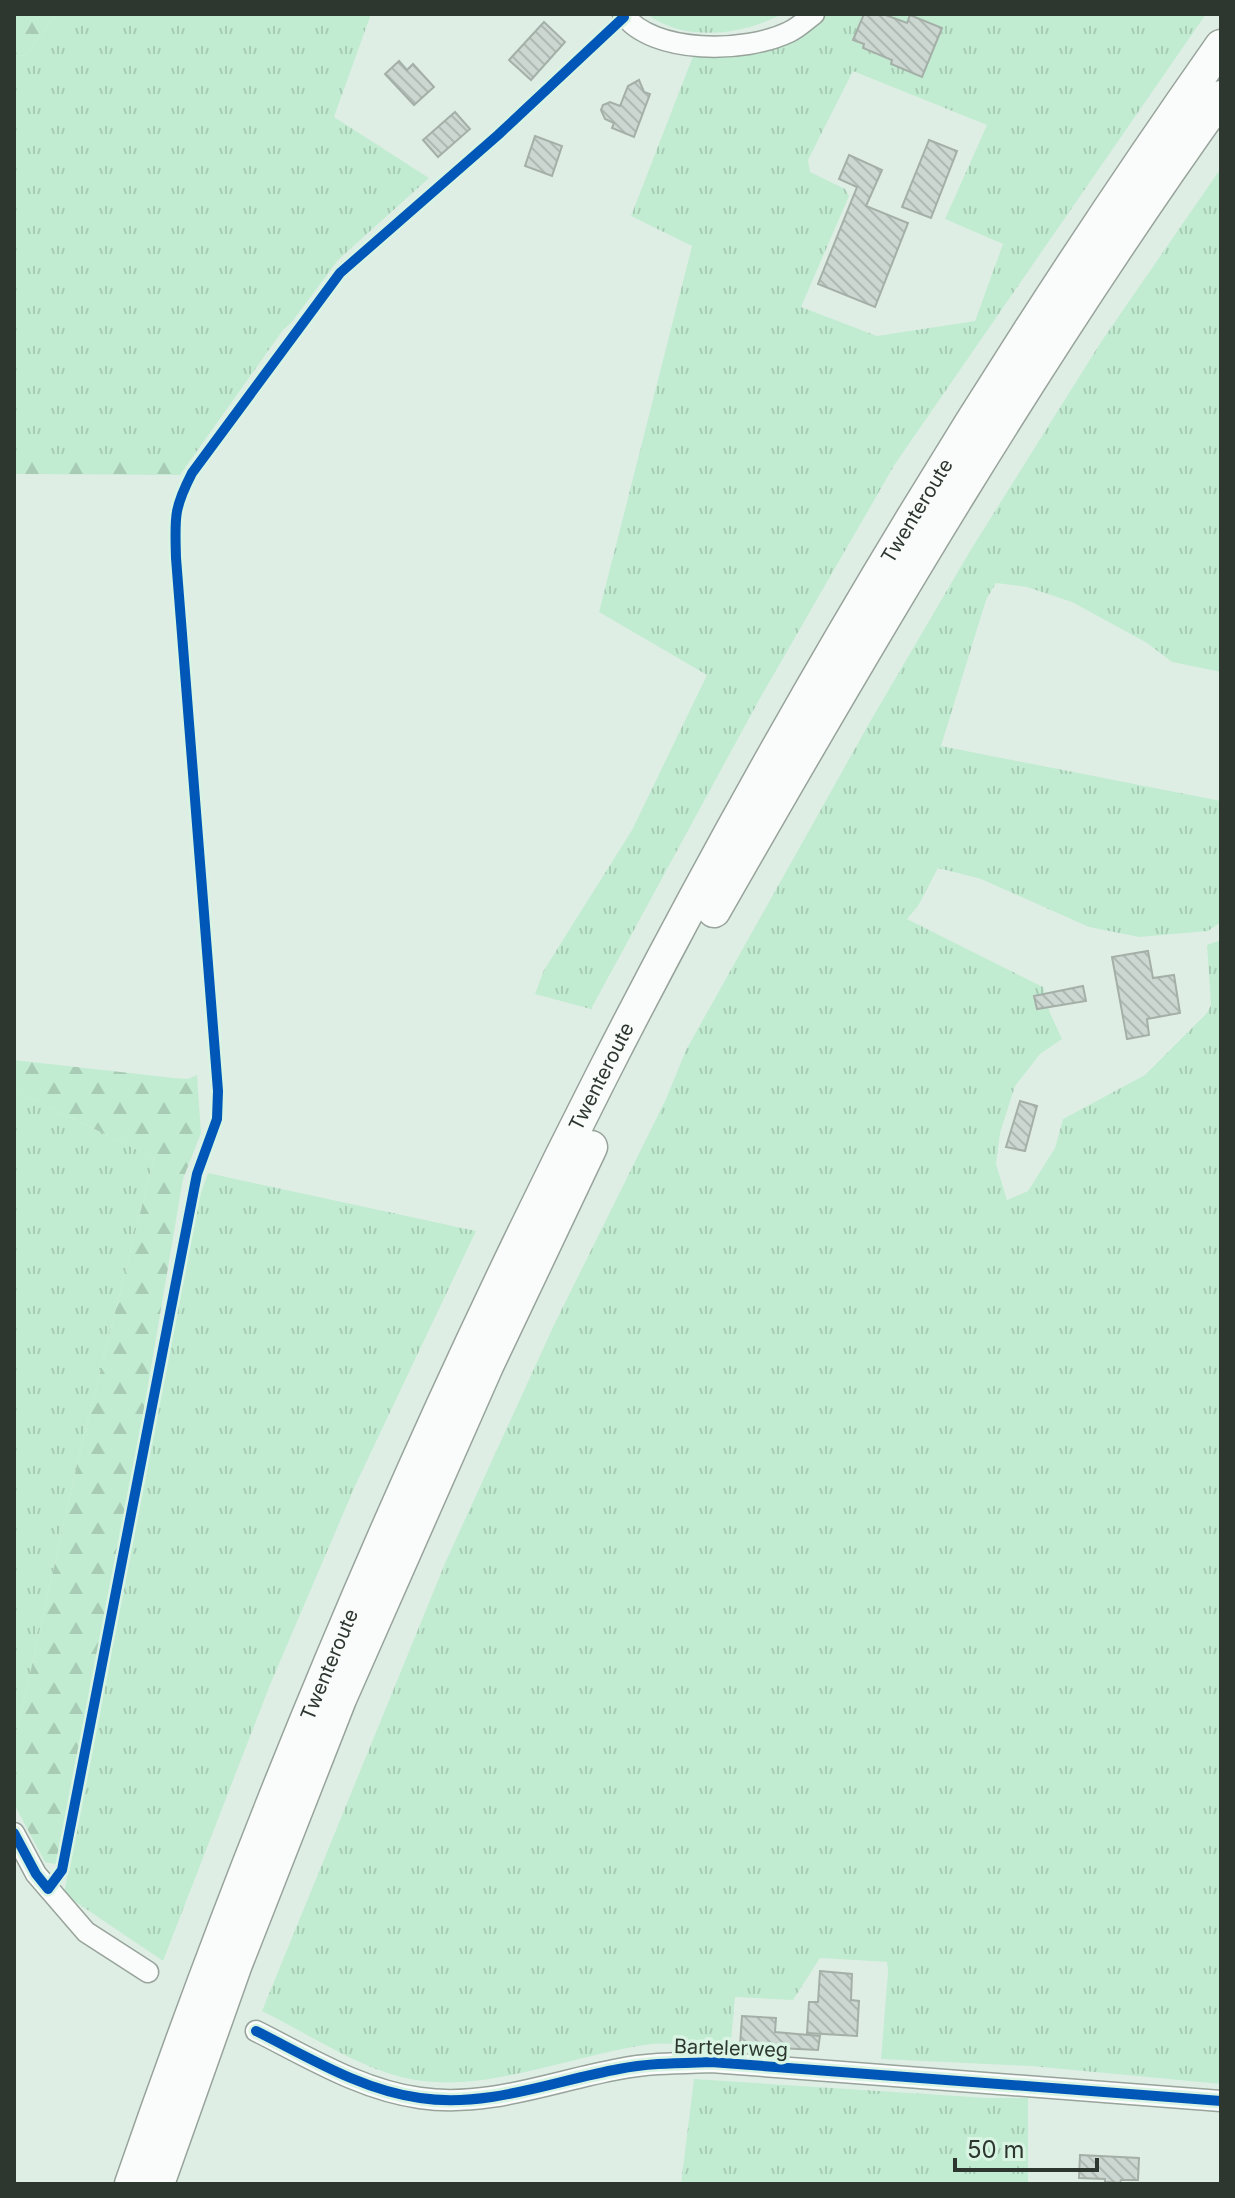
<svg xmlns="http://www.w3.org/2000/svg" width="1235" height="2198" font-family="Inter,sans-serif">
<defs>
<pattern id="grass-tufts" width="24" height="20" patternUnits="userSpaceOnUse" patternTransform="scale(2)"><rect width="24" height="20" fill="#c2ecd2"/><path d="M3 7l-1-3M5 7V3M7 7l1-3M15 17l-1-3M17 17v-4M19 17l1-3" fill="none" stroke="#a7cbb5"/></pattern>
<pattern id="forest-firs" width="22" height="20" patternUnits="userSpaceOnUse" patternTransform="scale(2)"><rect width="22" height="20" fill="#c2ecd2"/><path d="M5 1l3.5 6h-7zM16 11l3.5 6h-7z" fill="#a7cbb5"/></pattern>
<pattern id="building-back-hatch" width="6" height="6" patternUnits="userSpaceOnUse" patternTransform="scale(2)"><rect width="6" height="6" fill="#cbd7d0"/><path d="M-1 5l2 2M0 0l6 6M5-1l2 2" fill="none" stroke="#afb9b3"/></pattern>
</defs>
<rect width="100%" height="100%" fill="#dfeee4"/>
<g fill="url(#grass-tufts)" fill-rule="evenodd">
<path d="M 57,14 L 371,14 L 334,117 L 429,178 L 338,260 L 291,323 L 283,330 L 192,458 L 14,458 L 14,57 L 25,55 Z"/>
<path d="M 647,14 L 782,14 C 743,35 684,43 647,14 Z"/>
<path d="M 824,14 L 1206,14 L 895,464 L 759,700 L 591,1009 L 535,994 L 544,970 L 632,830 L 707,675 L 599,612 L 692,246 L 631,216 L 695,51 ZM 853,71 L 987,125 L 945,219 L 1003,244 L 975,321 L 877,336 L 801,307 L 849,196 L 845,189 L 810,172 L 808,160 Z"/>
<path d="M 1221,168 L 1221,672 L 1172,662 L 1147,643 L 1072,602 L 1027,587 L 996,583 L 986,600 L 941,746 L 1221,801 L 1221,922 L 1208,931 L 1139,937 L 1089,927 L 981,879 L 938,868 L 918,906 L 907,919 L 1043,987 L 1050,1013 L 1062,1039 L 1040,1054 L 1015,1086 L 1000,1133 L 996,1164 L 1007,1200 L 1028,1191 L 1055,1148 L 1063,1119 L 1145,1075 L 1207,1013 L 1211,1005 L 1207,945 L 1221,940 L 1221,2084 L 1031,2066 L 881,2059 L 888,1972 L 887,1962 L 820,1958 L 793,2000 L 735,1997 L 730,2053 C 706,2050 676,2041 652,2044 C 580,2053 495,2090 423,2081 C 368,2075 311,2035 262,2011 L 446,1561 L 553,1327 L 666,1099 L 686,1050 L 871,720 L 970,551 L 1101,342 Z"/>
<path d="M 14,1090 L 154,1158 L 79,1456 L 14,1745 Z"/>
<path d="M 208,1173 L 476,1231 L 355,1486 L 270,1685 L 163,1961 L 64,1894 L 177,1276 L 192,1217 Z"/>
<path d="M 694,2079 L 988,2098 L 1028,2098 L 1028,2184 L 681,2184 Z"/>
</g>
<g fill="url(#forest-firs)">
<path d="M 14,14 L 57,14 L 25,55 L 14,57 Z"/>
<path d="M 14,458 L 192,458 L 180,475 L 14,474 Z"/>
<path d="M 14,1060 L 174,1078 L 188,1079 L 197,1075 L 201,1133 L 183,1179 L 131,1486 L 59,1865 L 45,1862 L 14,1804 L 14,1745 L 79,1456 L 154,1158 L 14,1090 Z"/>
</g>
<g fill="url(#building-back-hatch)" stroke="#a4afa8" stroke-width="2">
<path d="M 864,14 L 883,14 L 907,23 L 910,15 L 942,28 L 922,77 L 891,64 L 892,60 L 863,48 L 864,44 L 853,40 Z"/>
<path d="M 544,22 L 565,42 L 531,80 L 509,60 Z"/>
<path d="M 399,61 L 407,70 L 413,64 L 434,87 L 414,105 L 385,74 Z"/>
<path d="M 639,80 L 644,92 L 650,94 L 634,137 L 612,128 L 614,123 L 605,119 L 601,110 L 603,105 L 610,102 L 620,106 L 628,86 Z"/>
<path d="M 455,112 L 470,129 L 438,157 L 423,140 Z"/>
<path d="M 535,136 L 562,146 L 552,176 L 525,166 Z"/>
<path d="M 929,140 L 957,151 L 931,218 L 902,207 Z"/>
<path d="M 849,155 L 882,170 L 866,206 L 908,223 L 875,307 L 818,284 L 857,187 L 839,179 Z"/>
<path d="M 1148,951 L 1153,978 L 1174,975 L 1180,1013 L 1147,1019 L 1149,1035 L 1127,1039 L 1112,957 Z"/>
<path d="M 1083,986 L 1086,1001 L 1037,1009 L 1034,996 Z"/>
<path d="M 1020,1101 L 1037,1106 L 1025,1151 L 1006,1147 Z"/>
<path d="M 820,1971 L 852,1974 L 851,2000 L 859,2001 L 857,2036 L 807,2033 L 809,2002 L 818,2002 Z"/>
<path d="M 742,2016 L 776,2018 L 775,2032 L 820,2036 L 818,2050 L 740,2046 Z"/>
<path d="M 1080,2155 L 1139,2158 L 1138,2180 L 1121,2180 L 1120,2183 L 1105,2182 L 1105,2179 L 1079,2178 Z"/>
</g>
<g fill="none" stroke-linecap="round" stroke-linejoin="round">
<defs>
<g id="minor">
<path d="M 623,14 C 653,55 746,53 789,32 C 798,28 806,20 814,14"/>
<path d="M 14,1833 L 36,1874 L 86,1932 L 148,1972"/>
<path d="M 256,2031 C 308,2057 361,2090 420,2098 C 488,2108 553,2081 619,2069 C 649,2063 680,2063 711,2062 L 1221,2101"/>
</g>
<g id="trunk">
<path d="M 714,911 C 873,633 1035,357 1221,97"/>
<path id="s1" d="M 131,2184 C 393,1426 759,703 1221,46"/>
<path d="M 158,2184 L 236,1964 L 340,1699 L 487,1366 L 591,1147"/>
</g>
</defs>
<use href="#minor" stroke="#97a39b" stroke-width="23"/>
<use href="#trunk" stroke="#97a39b" stroke-width="35"/>
<use href="#minor" stroke="#fafcfb" stroke-width="20"/>
<use href="#trunk" stroke="#fafcfb" stroke-width="32"/>
<defs>
<g id="cycleway">
<path d="M 14,1833 L 36,1874 L 48,1889 L 62,1870 L 197,1174 L 217,1119 L 218,1091 L 176,558 C 175,518 173,510 192,473 L 340,273 L 498,135 L 624,17 L 623,14"/>
<path d="M 256,2031 C 308,2057 361,2090 420,2098 C 488,2108 553,2081 619,2069 C 649,2063 680,2063 711,2062 L 1221,2101"/>
</g>
</defs>
<use href="#cycleway" stroke="#d9f4e3" stroke-width="15"/>
<use href="#cycleway" stroke="#0057b8" stroke-width="10"/>
</g>
<g text-anchor="middle" stroke-width="7" stroke-linejoin="round" paint-order="stroke">
<g font-size="20" fill="#2d3730" stroke="#d9f4e3">
<text dy="7" stroke="none"><textPath href="#s1" startOffset="1852">Twenteroute</textPath></text>
<text dy="7" stroke="none"><textPath href="#s1" startOffset="1204">Twenteroute</textPath></text>
<text dy="7" stroke="none"><textPath href="#s1" startOffset="556">Twenteroute</textPath></text>
<text transform="translate(731 2048) rotate(2)" y="7">Bartelerweg</text>
</g>
</g>
<rect width="1235" height="2198" fill="none" stroke="#2d3730" stroke-width="32"/>
<path d="M955 2158v12h142v-12" fill="none" stroke="#2d3730" stroke-width="4"/>
<text x="967" y="2158" font-size="24" fill="#2d3730" stroke="#d9f4e3" stroke-width="6" paint-order="stroke">50 m</text>
</svg>
